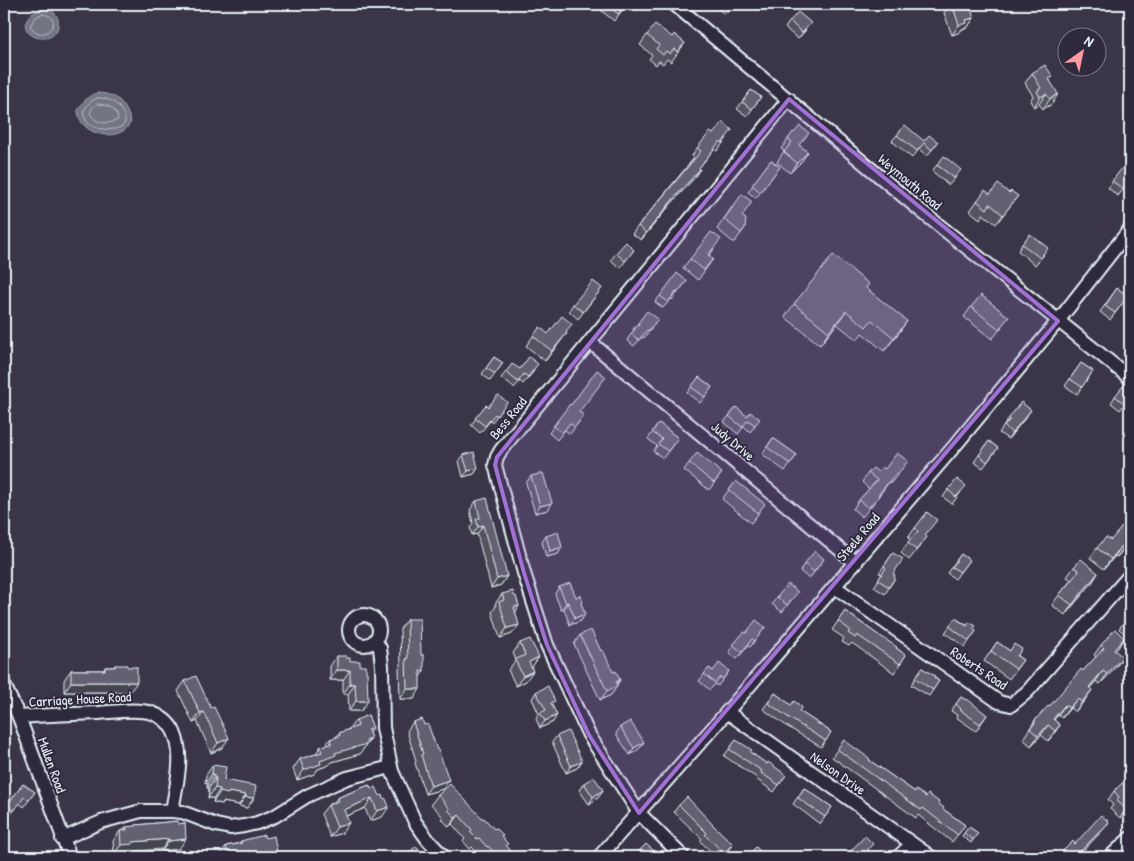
<svg xmlns="http://www.w3.org/2000/svg" width="1134" height="861" font-family="'Patrick Hand',sans-serif">
<rect width="100%" height="100%" fill="#3a3648"/>
<filter id="ink" filterUnits="userSpaceOnUse"><feTurbulence type="fractalNoise" baseFrequency=".02" numOctaves="2"/><feDisplacementMap in="SourceGraphic" scale="10" xChannelSelector="R" yChannelSelector="G"/><feConvolveMatrix kernelMatrix="1 2 1 2 8 2 1 2 1" color-interpolation-filters="sRGB"/></filter>
<g filter="url(#ink)">
<g fill="#737482" stroke="#a2a6b1">
<path d="M 42,8 C 52,8 60,15 58,26 C 55,47 18,38 27,20 C 30,14 35,11 42,8 Z"/>
<path d="M 97,93 C 118,94 125,103 131,122 C 129,125 126,129 123,131 C 106,141 78,131 78,110 C 83,102 87,96 97,93 Z"/>
</g>
<g fill="none" stroke-linecap="round" stroke-linejoin="round">
<g stroke="#b9bfc9" stroke-width="1">
<path d="M 42,14 C 67,16 45,47 30,26 L 35,18 Z"/>
<path d="M 98,98 C 107,98 116,101 121,110 C 122,112 126,118 125,121 C 124,133 97,130 90,125 C 86,122 84,117 83,112 C 87,105 90,100 98,98 Z"/>
<path d="M 97,104 C 108,104 117,109 118,120 C 107,125 95,124 90,113 L 93,107 Z"/>
</g>
<defs>
<g id="minor">
<path d="M 674,4 L 921,211 L 1130,378"/>
<path d="M 590,342 L 856,563"/>
<path d="M 835,587 L 999,702 L 1011,705 L 1027,692 L 1130,575"/>
<circle cx="364" cy="630" r="15"/>
<path d="M 375,640 L 380,648 L 382,666 L 383,728 L 392,771 L 415,822 L 428,840 L 444,857"/>
<path d="M 4,685 L 19,717 L 70,857"/>
<path d="M 727,712 L 931,857"/>
<path d="M 19,717 C 45,715 72,714 99,713 C 114,712 137,708 152,713 C 161,716 170,723 174,732 C 185,757 176,785 172,811"/>
<path d="M 62,839 L 101,822 L 141,811 L 172,811 L 182,812 L 216,825 L 230,828 L 244,826 L 257,823 L 275,816 L 307,796 L 347,778 L 391,767"/>
<path d="M 599,857 L 727,712 L 958,442 L 1058,321 L 1130,229"/>
<path d="M 683,857 L 639,813 L 589,735 L 547,645 L 524,573 L 495,465 L 497,457 L 501,450 L 789,99"/>
<path d="M 898,857 L 912,844"/>
<path d="M 1110,857 L 1130,838"/>
</g>
</defs>
<use href="#minor" stroke="#e8f1f8" stroke-width="16"/>
<use href="#minor" stroke="#2f2a3d" stroke-width="12"/>
</g>
<g fill="#555361" stroke="#e8f1f8">
<path d="M 599,4 L 627,4 L 614,21 L 597,7 Z"/>
<path d="M 711,4 L 733,4 L 725,14 Z"/>
<path d="M 946,4 L 967,4 L 974,18 L 967,28 L 962,29 L 960,32 L 952,35 L 944,13 L 946,10 L 945,5 Z"/>
<path d="M 790,21 L 806,30 L 798,39 L 785,28 Z"/>
<path d="M 647,35 L 672,37 L 685,43 L 671,62 L 667,59 L 663,64 L 659,61 L 656,65 L 649,59 L 652,55 L 640,45 Z"/>
<path d="M 1032,73 L 1050,80 L 1052,104 L 1043,109 L 1039,104 L 1034,107 L 1030,101 L 1033,96 L 1025,83 Z"/>
<path d="M 751,90 L 761,97 L 747,116 L 737,109 Z"/>
<path d="M 713,134 L 727,138 L 717,151 L 714,149 L 699,168 L 700,169 L 695,177 L 670,205 L 641,240 L 632,234 L 638,226 L 694,158 L 692,156 L 697,148 Z"/>
<path d="M 897,135 L 924,141 L 938,142 L 927,156 L 919,149 L 912,158 L 892,141 Z"/>
<path d="M 788,139 L 800,146 L 808,152 L 801,162 L 790,173 L 777,162 L 784,151 L 781,149 Z"/>
<path d="M 771,160 L 780,167 L 756,198 L 748,192 Z"/>
<path d="M 1126,163 L 1130,180 L 1118,196 L 1108,188 Z"/>
<path d="M 937,165 L 956,177 L 949,185 L 932,171 Z"/>
<path d="M 1009,193 L 1018,196 L 996,224 L 983,214 L 980,219 L 970,211 L 977,201 L 990,194 Z"/>
<path d="M 732,207 L 742,216 L 745,228 L 734,243 L 717,229 Z"/>
<path d="M 1022,244 L 1044,255 L 1035,265 L 1018,251 Z"/>
<path d="M 714,249 L 709,256 L 713,259 L 698,280 L 683,268 L 690,259 Z"/>
<path d="M 634,250 L 620,268 L 611,260 L 616,253 Z"/>
<path d="M 1130,272 L 1130,284 L 1125,280 Z"/>
<path d="M 687,281 L 672,300 L 671,299 L 663,308 L 655,302 L 660,296 Z"/>
<path d="M 602,288 L 578,319 L 569,311 L 573,304 Z"/>
<path d="M 866,288 L 898,334 L 884,351 L 862,333 L 857,340 L 837,324 L 820,345 L 785,317 L 794,304 Z"/>
<path d="M 1117,288 L 1128,296 L 1110,320 L 1100,312 Z"/>
<path d="M 971,307 L 1002,327 L 992,339 L 964,317 Z"/>
<path d="M 658,319 L 644,338 L 642,337 L 634,346 L 627,340 L 634,330 L 633,329 L 638,323 Z"/>
<path d="M 566,332 L 560,342 L 545,361 L 526,346 L 533,336 Z"/>
<path d="M 494,357 L 503,363 L 490,381 L 482,374 Z"/>
<path d="M 1081,363 L 1093,371 L 1077,394 L 1065,386 Z"/>
<path d="M 520,369 L 534,371 L 523,384 L 520,381 L 514,388 L 501,378 L 506,372 Z"/>
<path d="M 699,377 L 712,387 L 700,403 L 687,393 Z"/>
<path d="M 1115,396 L 1130,397 L 1120,410 L 1111,403 Z"/>
<path d="M 486,405 L 488,407 L 502,409 L 492,422 L 490,421 L 480,433 L 471,425 Z"/>
<path d="M 580,412 L 579,422 L 570,434 L 565,430 L 557,440 L 549,433 L 557,421 Z"/>
<path d="M 750,412 L 755,426 L 750,432 L 744,426 L 738,434 L 724,422 L 729,416 L 747,416 Z"/>
<path d="M 1026,417 L 1008,439 L 999,433 L 1009,418 Z"/>
<path d="M 659,423 L 678,438 L 663,458 L 653,451 L 657,446 L 648,439 Z"/>
<path d="M 773,438 L 797,455 L 785,471 L 762,454 Z"/>
<path d="M 989,441 L 998,448 L 983,468 L 974,462 Z"/>
<path d="M 463,455 L 478,468 L 474,474 L 463,477 L 459,461 Z"/>
<path d="M 689,463 L 722,473 L 709,490 L 684,470 Z"/>
<path d="M 885,469 L 901,470 L 891,483 L 889,482 L 872,505 L 862,517 L 853,509 L 859,500 L 869,489 L 862,482 L 868,473 L 878,472 Z"/>
<path d="M 531,476 L 552,503 L 548,510 L 535,513 L 526,483 Z"/>
<path d="M 736,481 L 758,514 L 751,523 L 722,499 Z"/>
<path d="M 948,490 L 961,492 L 952,504 L 943,497 Z"/>
<path d="M 476,501 L 507,576 L 501,585 L 491,588 L 477,534 L 472,535 L 470,528 L 473,523 L 470,510 Z"/>
<path d="M 915,528 L 927,537 L 909,560 L 901,553 L 910,540 L 908,538 Z"/>
<path d="M 546,536 L 562,547 L 558,554 L 546,557 L 542,542 Z"/>
<path d="M 1111,540 L 1130,541 L 1117,557 L 1115,556 L 1104,569 L 1090,558 L 1097,548 Z"/>
<path d="M 893,553 L 893,574 L 894,577 L 895,578 L 885,594 L 874,587 L 882,574 L 879,573 Z"/>
<path d="M 961,554 L 969,560 L 955,579 L 947,573 Z"/>
<path d="M 824,559 L 809,579 L 800,571 L 804,564 Z"/>
<path d="M 1074,567 L 1098,573 L 1092,583 L 1065,615 L 1052,605 L 1059,595 L 1071,580 L 1067,577 Z"/>
<path d="M 559,587 L 583,602 L 581,604 L 585,614 L 581,621 L 570,625 L 564,609 L 561,610 L 555,594 Z"/>
<path d="M 502,594 L 514,596 L 519,606 L 516,611 L 512,634 L 500,638 L 492,612 L 496,606 L 495,604 Z"/>
<path d="M 777,597 L 793,598 L 782,612 L 772,604 Z"/>
<path d="M 845,611 L 906,655 L 894,673 L 852,643 L 849,646 L 842,642 L 844,638 L 832,630 Z"/>
<path d="M 1130,613 L 1130,638 L 1119,629 Z"/>
<path d="M 955,618 L 976,631 L 965,647 L 945,633 Z"/>
<path d="M 407,619 L 421,655 L 424,671 L 420,676 L 414,699 L 400,699 L 399,669 L 401,666 L 400,629 Z"/>
<path d="M 765,627 L 750,647 L 748,646 L 737,659 L 729,652 L 733,645 L 746,633 Z"/>
<path d="M 580,635 L 601,651 L 613,672 L 620,680 L 617,685 L 617,686 L 611,695 L 600,700 L 574,644 Z"/>
<path d="M 1124,638 L 1115,651 L 1116,667 L 1100,684 L 1096,681 L 1090,688 L 1085,700 L 1075,712 L 1070,708 L 1062,718 L 1058,715 L 1054,720 L 1060,725 L 1048,741 L 1041,735 L 1031,746 L 1023,739 L 1035,720 L 1049,707 L 1096,657 L 1094,655 L 1101,645 Z"/>
<path d="M 997,642 L 1023,660 L 1009,679 L 984,661 Z"/>
<path d="M 520,643 L 539,657 L 531,667 L 526,681 L 516,686 L 508,670 L 516,660 L 513,653 Z"/>
<path d="M 337,656 L 346,658 L 350,661 L 361,711 L 349,711 L 348,694 L 343,694 L 343,680 L 330,680 L 330,666 Z"/>
<path d="M 115,665 L 127,667 L 130,692 L 64,692 L 64,680 L 71,670 L 104,670 L 105,667 L 114,667 Z"/>
<path d="M 709,668 L 713,671 L 729,671 L 718,686 L 715,684 L 710,690 L 699,681 Z"/>
<path d="M 922,668 L 939,681 L 929,696 L 911,685 Z"/>
<path d="M 185,681 L 211,708 L 222,748 L 211,753 L 197,721 L 193,723 L 178,691 Z"/>
<path d="M 536,692 L 552,706 L 553,722 L 540,728 L 536,719 L 539,714 L 532,699 Z"/>
<path d="M 775,693 L 799,711 L 831,732 L 821,747 L 788,727 L 763,709 Z"/>
<path d="M 961,697 L 987,715 L 976,731 L 956,717 L 957,715 L 951,711 Z"/>
<path d="M 356,720 L 373,728 L 369,733 L 371,738 L 360,754 L 332,762 L 329,765 L 318,769 L 314,774 L 297,780 L 293,769 L 300,759 L 316,754 L 320,747 L 325,746 L 330,739 L 336,737 L 339,733 L 349,729 Z"/>
<path d="M 413,722 L 424,725 L 443,789 L 425,794 L 415,763 L 416,761 L 407,731 Z"/>
<path d="M 620,727 L 639,749 L 630,755 L 616,734 Z"/>
<path d="M 557,736 L 582,761 L 577,768 L 566,773 L 552,742 Z"/>
<path d="M 736,740 L 750,752 L 767,764 L 786,775 L 774,792 L 756,779 L 757,778 L 724,756 Z"/>
<path d="M 844,740 L 869,760 L 915,792 L 938,803 L 943,809 L 965,825 L 952,842 L 918,815 L 916,818 L 832,757 Z"/>
<path d="M 213,765 L 224,780 L 254,798 L 247,808 L 239,806 L 239,805 L 223,802 L 222,804 L 213,802 L 214,798 L 208,798 L 209,788 L 207,788 L 207,784 L 205,783 L 206,775 Z"/>
<path d="M 584,783 L 599,797 L 589,804 L 579,790 Z"/>
<path d="M 23,784 L 35,792 L 24,807 L 19,803 L 9,817 L 4,813 L 4,810 Z"/>
<path d="M 369,785 L 382,817 L 370,821 L 365,808 L 346,816 L 342,833 L 330,837 L 321,814 L 328,805 L 334,802 L 337,798 Z"/>
<path d="M 804,788 L 832,807 L 820,824 L 793,804 Z"/>
<path d="M 1128,788 L 1130,807 L 1120,818 L 1110,809 L 1113,805 L 1108,800 L 1114,791 Z"/>
<path d="M 438,795 L 483,819 L 494,829 L 503,835 L 501,837 L 506,846 L 516,857 L 483,857 L 482,855 L 480,856 L 472,847 L 470,849 L 463,841 L 465,839 L 452,824 L 449,827 L 442,819 L 443,817 L 431,804 Z"/>
<path d="M 679,805 L 728,850 L 722,857 L 717,857 L 700,841 L 702,839 L 674,812 Z"/>
<path d="M 178,821 L 179,849 L 162,851 L 162,849 L 127,852 L 126,854 L 114,854 L 113,841 L 120,831 L 124,830 L 126,827 L 134,827 L 136,825 Z"/>
<path d="M 969,827 L 978,833 L 971,843 L 962,836 Z"/>
<path d="M 265,838 L 274,857 L 219,857 L 219,856 L 226,846 L 240,843 L 241,841 Z"/>
<path d="M 638,852 L 661,857 L 634,857 Z"/>
</g>
<g fill="#45444f" stroke="#e8f1f8">
<path d="M 974,18 L 967,28 L 962,29 L 960,32 L 952,35 L 959,25 L 966,20 Z"/>
<path d="M 1046,94 L 1039,104 L 1034,107 L 1040,97 Z"/>
<path d="M 1058,94 L 1052,104 L 1043,109 L 1050,99 Z"/>
<path d="M 808,152 L 801,162 L 790,173 L 797,163 Z"/>
<path d="M 700,169 L 695,177 L 670,205 L 641,240 L 675,197 Z"/>
<path d="M 846,311 L 837,324 L 820,345 L 829,332 Z"/>
<path d="M 907,321 L 898,334 L 884,351 L 894,338 Z"/>
<path d="M 567,333 L 560,342 L 545,361 L 552,351 Z"/>
<path d="M 1031,410 L 1026,417 L 1008,439 L 1012,433 Z"/>
<path d="M 478,468 L 474,474 L 463,477 L 468,471 Z"/>
<path d="M 552,503 L 548,510 L 535,513 L 540,506 Z"/>
<path d="M 483,525 L 477,534 L 472,535 L 478,527 Z"/>
<path d="M 1130,540 L 1129,543 L 1117,557 L 1124,547 Z"/>
<path d="M 1122,546 L 1115,556 L 1104,569 L 1111,559 Z"/>
<path d="M 562,547 L 558,554 L 546,557 L 550,551 Z"/>
<path d="M 1098,573 L 1092,583 L 1065,615 L 1072,605 Z"/>
<path d="M 507,576 L 501,585 L 491,588 L 497,579 Z"/>
<path d="M 568,602 L 564,609 L 561,610 L 566,603 Z"/>
<path d="M 585,614 L 581,621 L 570,625 L 575,618 Z"/>
<path d="M 519,625 L 512,634 L 500,638 L 507,628 Z"/>
<path d="M 1124,638 L 1118,648 L 1107,660 L 1114,650 Z"/>
<path d="M 539,657 L 532,667 L 522,672 L 529,662 Z"/>
<path d="M 1123,657 L 1116,667 L 1100,684 L 1107,674 Z"/>
<path d="M 337,670 L 350,670 L 343,680 L 330,680 Z"/>
<path d="M 420,671 L 424,671 L 417,681 Z"/>
<path d="M 533,671 L 526,681 L 516,686 L 523,676 Z"/>
<path d="M 1103,671 L 1096,681 L 1082,697 L 1089,687 Z"/>
<path d="M 620,680 L 615,687 L 617,686 L 611,695 L 600,700 L 607,691 L 616,682 Z"/>
<path d="M 71,682 L 137,682 L 130,692 L 64,692 Z"/>
<path d="M 350,684 L 355,684 L 348,694 L 343,694 Z"/>
<path d="M 407,689 L 420,689 L 414,699 L 400,699 Z"/>
<path d="M 1092,690 L 1085,700 L 1075,712 L 1082,702 Z"/>
<path d="M 1077,699 L 1070,708 L 1062,718 L 1069,708 Z"/>
<path d="M 356,701 L 368,701 L 361,711 L 349,711 Z"/>
<path d="M 1065,705 L 1058,715 L 1049,726 L 1053,719 Z"/>
<path d="M 204,712 L 197,721 L 193,723 L 200,713 Z"/>
<path d="M 557,715 L 553,722 L 540,728 L 545,721 Z"/>
<path d="M 1048,725 L 1041,735 L 1031,746 L 1038,736 Z"/>
<path d="M 1060,725 L 1053,735 L 1048,741 L 1055,731 Z"/>
<path d="M 229,738 L 222,748 L 211,753 L 218,743 Z"/>
<path d="M 371,738 L 360,754 L 332,762 L 329,765 L 318,769 L 314,774 L 297,780 L 304,770 L 320,761 L 335,753 Z"/>
<path d="M 644,742 L 639,749 L 630,755 L 634,748 Z"/>
<path d="M 582,761 L 577,768 L 566,773 L 571,766 Z"/>
<path d="M 212,774 L 214,774 L 207,784 L 205,783 Z"/>
<path d="M 214,778 L 216,778 L 209,788 L 207,788 Z"/>
<path d="M 449,780 L 443,789 L 425,794 L 431,786 Z"/>
<path d="M 215,788 L 220,789 L 214,798 L 208,798 Z"/>
<path d="M 603,790 L 599,797 L 589,804 L 593,797 Z"/>
<path d="M 220,792 L 229,792 L 246,795 L 239,805 L 223,802 L 222,804 L 213,802 Z"/>
<path d="M 245,797 L 254,798 L 247,808 L 239,806 Z"/>
<path d="M 372,798 L 365,808 L 337,820 L 344,810 Z"/>
<path d="M 1130,805 L 1130,807 L 1120,818 L 1126,809 Z"/>
<path d="M 389,807 L 382,817 L 370,821 L 377,811 Z"/>
<path d="M 459,815 L 452,824 L 449,827 L 456,818 Z"/>
<path d="M 1109,822 L 1104,829 L 1077,857 L 1075,857 Z"/>
<path d="M 349,823 L 342,833 L 330,837 L 337,827 Z"/>
<path d="M 169,839 L 162,849 L 127,852 L 126,854 L 114,854 L 121,845 L 132,842 Z"/>
<path d="M 186,839 L 179,849 L 162,851 L 169,841 Z"/>
<path d="M 733,844 L 728,850 L 721,857 L 724,853 Z"/>
<path d="M 277,852 L 274,857 L 256,857 Z"/>
</g>
<g fill="#636171" stroke="#e8f1f8">
<path d="M 606,4 L 627,4 L 618,14 Z"/>
<path d="M 724,4 L 733,4 L 730,8 Z"/>
<path d="M 952,4 L 967,4 L 968,6 L 970,6 L 974,18 L 966,20 L 967,23 L 959,25 Z"/>
<path d="M 798,12 L 811,23 L 802,33 L 790,21 Z"/>
<path d="M 655,24 L 672,37 L 674,34 L 685,43 L 677,52 L 674,49 L 670,54 L 666,51 L 663,55 L 656,49 L 659,45 L 647,35 Z"/>
<path d="M 1045,65 L 1053,77 L 1049,79 L 1058,94 L 1050,99 L 1046,94 L 1040,97 L 1037,91 L 1041,88 L 1032,73 Z"/>
<path d="M 751,90 L 761,97 L 752,109 L 742,102 Z"/>
<path d="M 723,122 L 732,130 L 722,143 L 720,141 L 699,168 L 700,169 L 675,197 L 646,233 L 638,226 L 701,151 L 697,148 L 710,132 L 713,134 Z"/>
<path d="M 905,125 L 924,141 L 929,135 L 938,142 L 932,150 L 924,143 L 917,151 L 897,135 Z"/>
<path d="M 800,126 L 809,133 L 799,145 L 808,152 L 797,163 L 784,152 L 792,142 L 788,139 L 793,132 L 794,133 Z"/>
<path d="M 944,156 L 961,170 L 954,178 L 937,165 Z"/>
<path d="M 771,160 L 780,167 L 760,192 L 752,185 Z"/>
<path d="M 1126,163 L 1130,166 L 1130,180 L 1123,189 L 1112,181 Z"/>
<path d="M 998,184 L 1009,193 L 1011,191 L 1018,196 L 1003,215 L 990,204 L 987,209 L 977,201 L 985,190 L 990,194 Z"/>
<path d="M 742,194 L 752,202 L 742,216 L 746,219 L 745,228 L 741,233 L 724,219 Z"/>
<path d="M 711,232 L 721,239 L 708,255 L 713,259 L 704,270 L 690,259 Z"/>
<path d="M 1030,234 L 1048,248 L 1040,258 L 1022,244 Z"/>
<path d="M 626,242 L 634,250 L 625,261 L 616,253 Z"/>
<path d="M 833,255 L 869,284 L 866,288 L 907,321 L 894,338 L 872,320 L 866,327 L 846,311 L 829,332 L 794,304 Z"/>
<path d="M 677,273 L 687,281 L 677,293 L 676,292 L 668,302 L 660,296 Z"/>
<path d="M 593,281 L 602,288 L 583,312 L 573,304 Z"/>
<path d="M 1117,288 L 1128,296 L 1115,313 L 1105,306 Z"/>
<path d="M 981,295 L 1009,317 L 999,329 L 971,307 Z"/>
<path d="M 647,311 L 658,319 L 648,331 L 647,330 L 639,340 L 631,334 L 639,324 L 638,323 Z"/>
<path d="M 562,316 L 572,324 L 566,331 L 567,333 L 552,351 L 533,336 L 540,327 L 548,334 Z"/>
<path d="M 494,357 L 503,363 L 495,374 L 486,368 Z"/>
<path d="M 529,357 L 538,364 L 528,377 L 524,374 L 518,382 L 506,372 L 512,364 L 520,369 Z"/>
<path d="M 1081,363 L 1093,371 L 1082,387 L 1070,379 Z"/>
<path d="M 597,370 L 606,377 L 579,412 L 584,415 L 575,427 L 570,423 L 562,433 L 554,426 L 558,421 L 557,421 L 570,404 L 571,405 Z"/>
<path d="M 699,377 L 712,387 L 705,397 L 691,387 Z"/>
<path d="M 1123,386 L 1130,392 L 1130,397 L 1125,404 L 1115,396 Z"/>
<path d="M 498,395 L 507,402 L 497,416 L 495,414 L 485,426 L 475,418 L 486,405 L 488,407 Z"/>
<path d="M 1021,402 L 1031,410 L 1012,433 L 1004,426 L 1009,421 L 1009,418 Z"/>
<path d="M 736,407 L 747,416 L 750,412 L 760,419 L 755,425 L 748,420 L 742,427 L 729,416 Z"/>
<path d="M 659,423 L 678,438 L 668,451 L 658,444 L 662,439 L 652,432 Z"/>
<path d="M 773,438 L 797,455 L 790,464 L 767,447 Z"/>
<path d="M 989,441 L 998,448 L 987,462 L 979,455 Z"/>
<path d="M 474,452 L 478,468 L 468,471 L 463,455 Z"/>
<path d="M 697,453 L 722,473 L 714,483 L 689,463 Z"/>
<path d="M 897,453 L 908,461 L 898,474 L 896,473 L 878,495 L 879,496 L 868,508 L 859,500 L 877,480 L 868,473 L 873,468 L 878,472 L 882,467 L 885,469 Z"/>
<path d="M 543,473 L 552,503 L 540,506 L 531,476 Z"/>
<path d="M 957,479 L 966,486 L 956,497 L 948,490 Z"/>
<path d="M 736,481 L 765,504 L 758,513 L 729,490 Z"/>
<path d="M 487,498 L 507,576 L 497,579 L 483,525 L 478,527 L 476,519 L 480,518 L 476,501 Z"/>
<path d="M 927,512 L 937,520 L 925,535 L 927,537 L 916,550 L 908,543 L 918,531 L 915,528 Z"/>
<path d="M 1125,523 L 1130,528 L 1130,540 L 1124,547 L 1122,546 L 1111,559 L 1097,548 L 1106,537 L 1111,540 Z"/>
<path d="M 558,532 L 562,547 L 550,551 L 546,536 Z"/>
<path d="M 815,551 L 824,559 L 814,572 L 804,564 Z"/>
<path d="M 893,553 L 903,559 L 893,574 L 895,575 L 894,577 L 895,578 L 889,587 L 878,580 L 886,568 L 884,566 Z"/>
<path d="M 961,554 L 969,560 L 960,572 L 952,567 Z"/>
<path d="M 1081,559 L 1098,573 L 1072,605 L 1059,595 L 1079,571 L 1074,567 Z"/>
<path d="M 570,583 L 576,597 L 580,595 L 583,602 L 581,603 L 585,614 L 575,618 L 568,602 L 566,603 L 559,587 Z"/>
<path d="M 788,584 L 798,592 L 787,605 L 777,597 Z"/>
<path d="M 513,591 L 514,596 L 516,596 L 519,606 L 514,607 L 519,625 L 507,628 L 499,602 L 504,600 L 502,594 Z"/>
<path d="M 845,611 L 874,632 L 897,647 L 896,648 L 906,655 L 900,664 L 857,635 L 855,638 L 848,633 L 850,630 L 838,621 Z"/>
<path d="M 1130,613 L 1130,622 L 1126,619 Z"/>
<path d="M 955,618 L 967,626 L 969,622 L 976,626 L 973,629 L 976,631 L 969,641 L 949,626 Z"/>
<path d="M 407,619 L 420,619 L 421,655 L 424,655 L 424,671 L 420,671 L 420,689 L 407,689 L 406,659 L 408,659 Z"/>
<path d="M 756,620 L 765,627 L 755,641 L 752,639 L 742,652 L 733,645 L 744,632 L 746,633 Z"/>
<path d="M 1115,629 L 1124,638 L 1114,650 L 1123,657 L 1107,674 L 1103,671 L 1089,687 L 1092,690 L 1082,702 L 1077,699 L 1069,708 L 1065,705 L 1053,719 L 1060,725 L 1055,731 L 1048,725 L 1038,736 L 1030,729 L 1035,723 L 1035,720 L 1048,706 L 1049,707 L 1081,669 L 1083,671 L 1104,648 L 1101,645 Z"/>
<path d="M 591,630 L 601,651 L 603,650 L 613,672 L 616,671 L 620,680 L 616,682 L 617,686 L 607,691 L 580,635 Z"/>
<path d="M 530,639 L 539,657 L 529,662 L 533,671 L 523,676 L 515,660 L 525,655 L 520,643 Z"/>
<path d="M 997,642 L 1010,651 L 1014,644 L 1022,649 L 1017,656 L 1023,660 L 1016,669 L 991,651 Z"/>
<path d="M 337,656 L 346,656 L 346,658 L 350,658 L 350,661 L 360,661 L 360,666 L 366,666 L 366,672 L 367,672 L 368,701 L 356,701 L 355,684 L 350,684 L 350,670 L 337,670 Z"/>
<path d="M 719,663 L 729,671 L 723,679 L 720,677 L 715,683 L 704,674 L 709,668 L 713,671 Z"/>
<path d="M 115,665 L 127,665 L 127,667 L 137,667 L 137,682 L 71,682 L 71,670 L 105,670 L 105,667 L 115,667 Z"/>
<path d="M 922,668 L 935,676 L 934,678 L 939,681 L 933,690 L 915,678 Z"/>
<path d="M 196,676 L 211,708 L 214,707 L 229,738 L 218,743 L 204,712 L 200,713 L 185,681 Z"/>
<path d="M 548,686 L 555,701 L 551,703 L 557,715 L 545,721 L 540,713 L 546,710 L 536,692 Z"/>
<path d="M 775,693 L 791,705 L 794,701 L 802,707 L 799,711 L 831,732 L 826,741 L 792,720 L 768,703 Z"/>
<path d="M 961,697 L 966,700 L 967,699 L 987,715 L 980,724 L 960,710 L 961,709 L 956,704 Z"/>
<path d="M 368,715 L 373,728 L 368,730 L 371,738 L 366,740 L 367,744 L 335,753 L 336,755 L 320,761 L 321,764 L 304,770 L 300,759 L 322,752 L 320,747 L 331,744 L 330,739 L 340,736 L 339,733 L 358,726 L 356,720 Z"/>
<path d="M 422,719 L 424,725 L 428,724 L 437,750 L 438,749 L 449,780 L 431,786 L 421,755 L 423,754 L 413,722 Z"/>
<path d="M 630,721 L 644,742 L 634,748 L 620,727 Z"/>
<path d="M 568,731 L 582,761 L 571,766 L 557,736 Z"/>
<path d="M 736,740 L 752,750 L 750,752 L 767,764 L 768,762 L 786,775 L 779,785 L 761,773 L 762,771 L 729,749 Z"/>
<path d="M 844,740 L 870,759 L 869,760 L 915,792 L 916,790 L 926,797 L 928,794 L 939,802 L 938,803 L 944,808 L 943,809 L 965,825 L 958,835 L 923,808 L 921,810 L 837,749 Z"/>
<path d="M 213,765 L 226,767 L 224,780 L 256,786 L 254,798 L 245,797 L 246,795 L 229,792 L 228,794 L 220,792 L 220,789 L 215,788 L 216,778 L 214,778 L 214,774 L 212,774 Z"/>
<path d="M 594,777 L 603,790 L 593,797 L 584,783 Z"/>
<path d="M 1122,783 L 1128,788 L 1130,785 L 1130,805 L 1126,809 L 1116,800 L 1119,797 L 1114,791 Z"/>
<path d="M 23,784 L 35,792 L 29,800 L 24,797 L 14,811 L 7,805 Z"/>
<path d="M 450,784 L 483,819 L 484,818 L 494,829 L 496,828 L 503,835 L 501,836 L 508,844 L 506,845 L 516,857 L 498,857 L 488,846 L 487,847 L 479,838 L 477,839 L 470,832 L 472,830 L 459,815 L 456,818 L 448,810 L 450,809 L 438,795 Z"/>
<path d="M 369,785 L 371,789 L 376,787 L 380,796 L 382,795 L 383,798 L 386,799 L 389,807 L 377,811 L 372,798 L 344,810 L 349,823 L 337,827 L 328,805 L 338,801 L 337,798 Z"/>
<path d="M 804,788 L 832,807 L 825,817 L 798,798 Z"/>
<path d="M 687,797 L 713,825 L 733,844 L 724,853 L 705,835 L 707,833 L 679,805 Z"/>
<path d="M 1101,815 L 1109,822 L 1075,857 L 1057,857 L 1073,841 L 1075,844 Z"/>
<path d="M 178,821 L 178,824 L 185,823 L 186,839 L 169,841 L 169,839 L 132,842 L 133,844 L 121,845 L 120,831 L 127,830 L 126,827 L 136,826 L 136,825 Z"/>
<path d="M 969,827 L 978,833 L 973,840 L 964,833 Z"/>
<path d="M 264,835 L 265,838 L 274,836 L 277,852 L 256,857 L 228,857 L 226,846 L 242,843 L 241,841 Z"/>
<path d="M 865,836 L 873,844 L 868,849 L 869,850 L 862,857 L 849,857 L 847,855 Z"/>
<path d="M 646,844 L 661,857 L 644,857 L 638,852 Z"/>
<path d="M 416,846 L 427,857 L 405,857 Z"/>
<path d="M 756,847 L 762,853 L 758,857 L 746,857 Z"/>
</g>
</g>
<path fill="#a171d3" fill-opacity="0.2" stroke="#a171d3" stroke-width="4" stroke-linejoin="round" d="M 789,99 L 1058,321 L 639,813 L 589,735 L 547,645 L 524,573 L 495,465 L 497,457 Z"/>
<g text-anchor="middle" stroke-width="4" stroke-linejoin="round" paint-order="stroke">
<g font-size="14" fill="#e8f1f8" stroke="#2f2a3d">
<text transform="translate(910 182) rotate(40)" y="5">Weymouth Road</text>
<text transform="translate(508 418) rotate(-51)" y="5">Bess Road</text>
<text transform="translate(733 441) rotate(40)" y="5">Judy Drive</text>
<text transform="translate(858 537) rotate(-50)" y="5">Steele Road</text>
<text transform="translate(979 668) rotate(34)" y="5">Roberts Road</text>
<text transform="translate(80 699) rotate(-3)" y="5">Carriage House Road</text>
<text transform="translate(52 765) rotate(70)" y="5">Mullen Road</text>
<text transform="translate(838 773) rotate(35)" y="5">Nelson Drive</text>
</g>
</g>
<rect width="1134" height="861" fill="none" stroke="#2f2a3d" stroke-width="20"/>
<rect x="10" y="10" width="1114" height="841" fill="none" stroke="#e8f1f8" stroke-width="2" filter="url(#ink)"/>
<g transform="translate(1082 52) rotate(33)"><circle r="24" fill="#2f2a3d" stroke="#797a88"/>
<path d="M0-4L9 19L0 12L-9 19Z" fill="#ff9aa2"/>
<text y="-8" font-size="14" font-weight="bold" text-anchor="middle" fill="#e8f1f8">N</text>
</g>
</svg>
